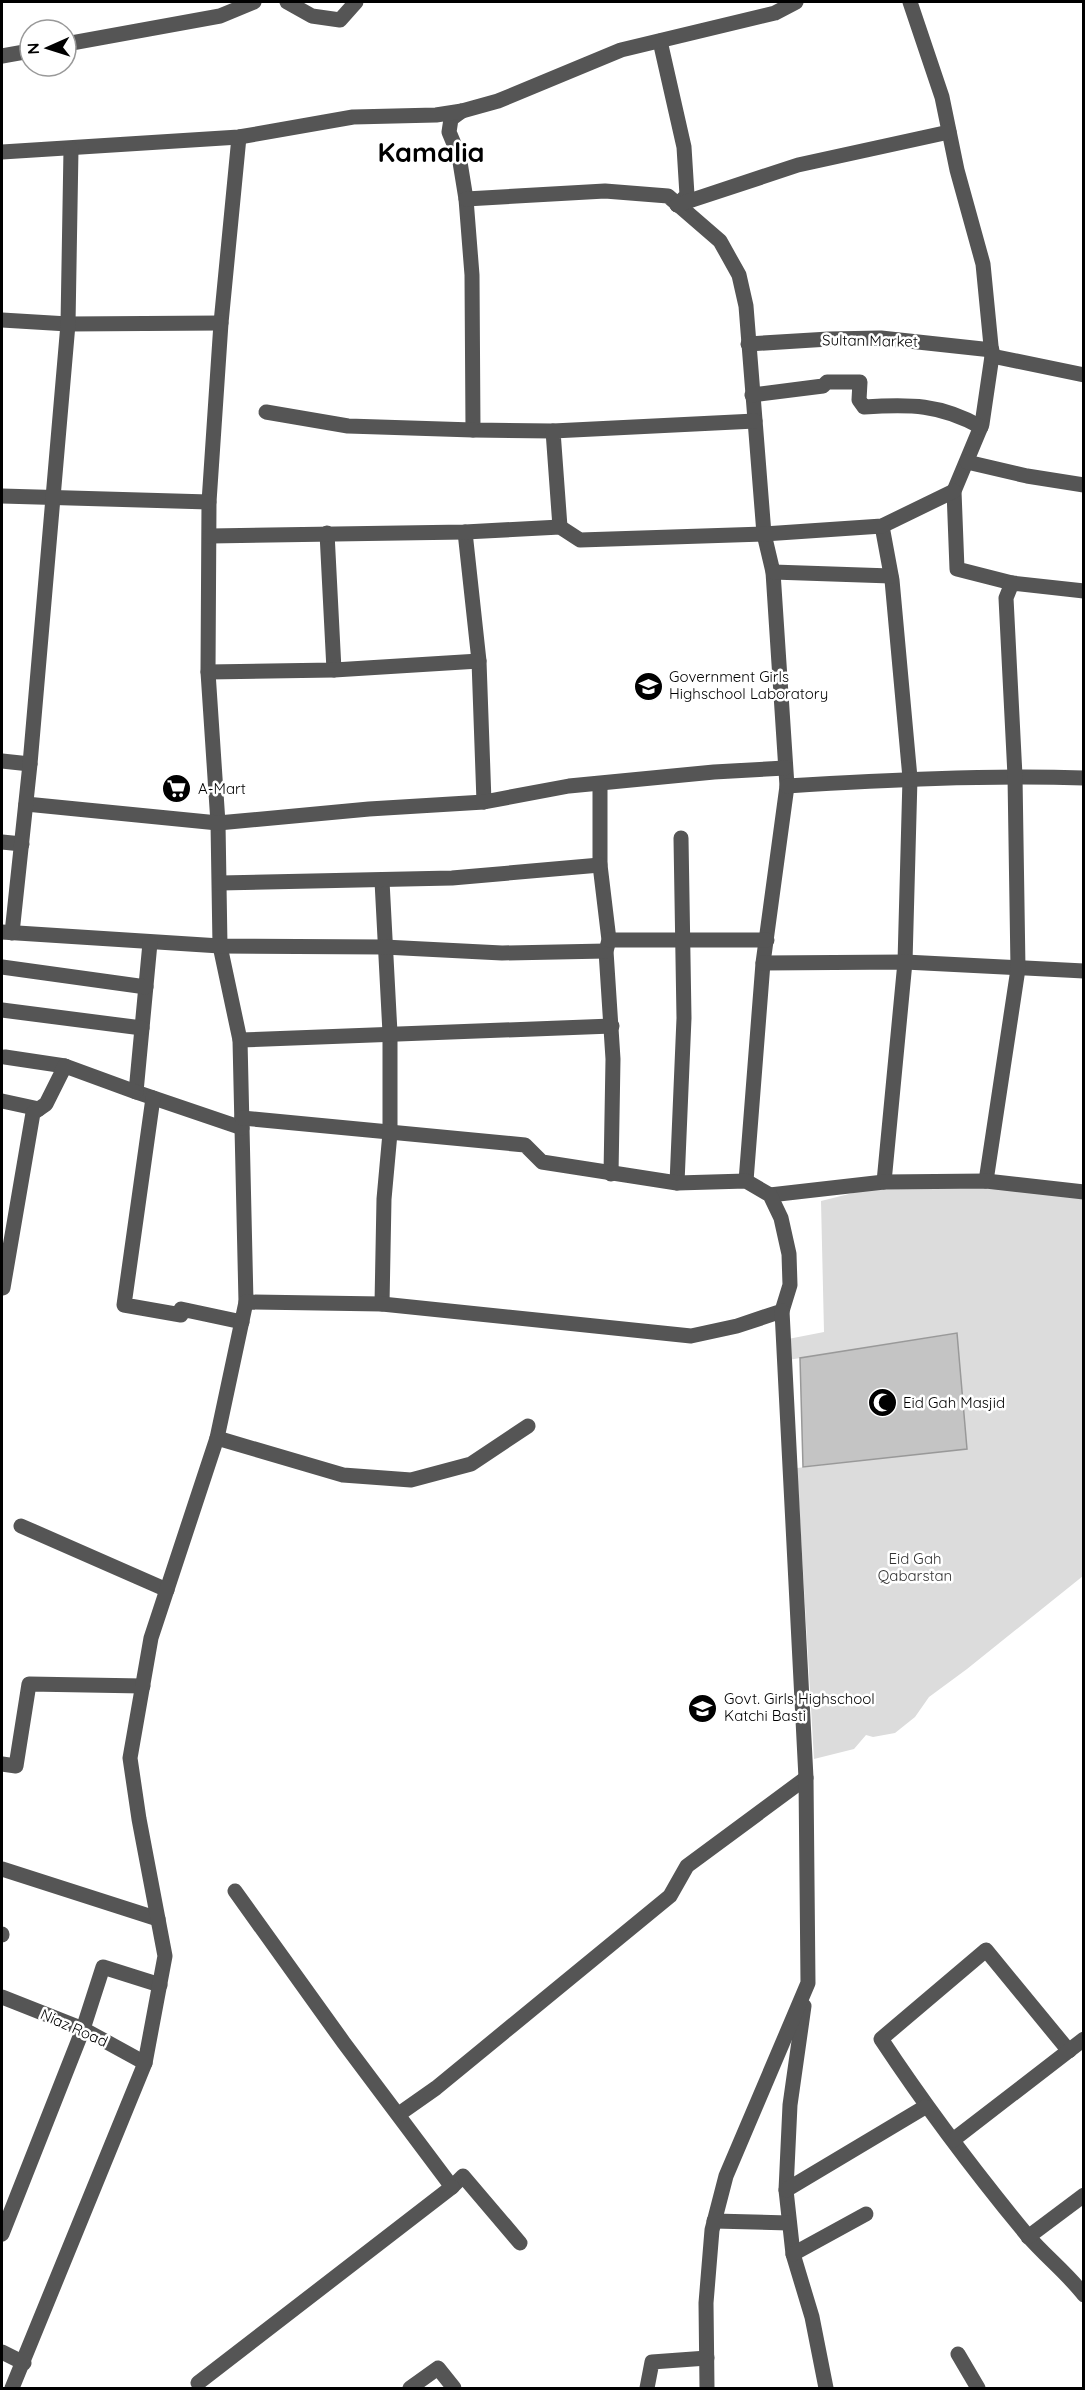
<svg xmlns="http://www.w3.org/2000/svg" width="1085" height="2390" font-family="Quicksand,sans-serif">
<rect width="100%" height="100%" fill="#fff"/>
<path fill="#dcdcdc" d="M 881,1186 L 998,1188 L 1083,1198 L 1083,1576 L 967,1669 L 929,1697 L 915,1717 L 895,1733 L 873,1737 L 866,1735 L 854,1749 L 814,1759 L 797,1468 L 967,1448 L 956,1333 L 788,1360 L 788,1339 L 824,1332 L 821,1201 Z"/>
<path fill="#c4c4c4" stroke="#999" stroke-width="1.5" d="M 957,1333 L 967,1449 L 803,1467 L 800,1358 Z"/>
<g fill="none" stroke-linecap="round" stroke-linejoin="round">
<g stroke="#555" stroke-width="15">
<path d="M 287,2 L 312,16 L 340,20 L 356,2"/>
<path d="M 910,2 L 942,97 L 957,170 L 983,264 L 992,356 L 982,424 L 954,491 L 957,569 L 1012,583"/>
<path d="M 660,41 L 684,147 L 687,195 L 677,205"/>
<path d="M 66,44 L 220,16 L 254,2"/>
<path d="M 2,56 L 30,51"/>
<path d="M 462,111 L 451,119 L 449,132 L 459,156 L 466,199 L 472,275 L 473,430 L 553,431"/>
<path d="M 239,137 L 221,323 L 209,502 L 208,672 L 218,823 L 220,946 L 240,1040 L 246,1302"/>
<path d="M 2,152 L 239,137 L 353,117 L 436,115 L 462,111 L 498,101 L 621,50 L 775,13 L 796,2"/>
<path d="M 466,199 L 605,191 L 668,196 L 720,241 L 739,275 L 746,306 L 764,534 L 773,572 L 787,786 L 763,963 L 746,1181"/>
<path d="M 677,205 L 798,165 L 949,132"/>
<path d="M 2,320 L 68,324 L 221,323"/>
<path d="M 748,344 L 829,339 L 881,338 L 992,350"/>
<path d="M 992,356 L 1084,375"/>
<path d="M 752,395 L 823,386 L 827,382 L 860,382 L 859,400 L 864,407 C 910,404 940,404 981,427"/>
<path d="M 266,412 L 348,426 L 473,430"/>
<path d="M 967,462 L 1027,476 L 1084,485"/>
<path d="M 2,496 L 209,502"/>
<path d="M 882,526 L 892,580 L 910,778 L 905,962 L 884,1182"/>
<path d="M 560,527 L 553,431 L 755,421"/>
<path d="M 465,532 L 479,661 L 484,802"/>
<path d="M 327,533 L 334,670"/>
<path d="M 210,536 L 465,532 L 560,527 L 580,540 L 764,534 L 882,526 L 954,491"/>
<path d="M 773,572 L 891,576"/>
<path d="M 208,672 L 334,670 L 479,661"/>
<path d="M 2,761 L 30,764"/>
<path d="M 600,784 L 600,865 L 609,940 L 606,951 L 613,1059 L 611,1174"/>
<path d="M 787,786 C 886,780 984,775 1084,778"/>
<path d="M 26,804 L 218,823 L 369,809 L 484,802 L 569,786 L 714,772 L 785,768"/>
<path d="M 2,842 L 22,844"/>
<path d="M 382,881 L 390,1033 L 390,1133 L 384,1199 L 382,1304"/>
<path d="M 220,883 L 452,878 L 600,865"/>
<path d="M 2,932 L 220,946 L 384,947 L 502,953 L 606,951"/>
<path d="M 12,933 L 30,764 L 68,324 L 71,149"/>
<path d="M 609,940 L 767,940"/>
<path d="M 150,943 L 136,1092 L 242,1128"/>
<path d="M 763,963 L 905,962 L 1084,971"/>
<path d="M 2,967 L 146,987"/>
<path d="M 2,1010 L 142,1028"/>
<path d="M 240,1040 L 612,1026"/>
<path d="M 5,1057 L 65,1066"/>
<path d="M 153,1098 L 124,1305 L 181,1315 L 181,1309 L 242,1322"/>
<path d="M 2,1101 L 39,1109"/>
<path d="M 986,1181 L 1018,969 L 1015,776 L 1006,598 L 1012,583 L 1084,591"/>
<path d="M 677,1183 L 684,1018 L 681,838"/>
<path d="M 770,1195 L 884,1182 L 986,1181 L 1084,1192"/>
<path d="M 3,1288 L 33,1113 L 46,1104 L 65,1066 L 136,1092"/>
<path d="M 217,1438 L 343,1475 L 411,1480 L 471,1464 L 528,1426"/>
<path d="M 21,1526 L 167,1590"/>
<path d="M 2,1764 L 16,1766 L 29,1684 L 143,1686"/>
<path d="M 2,1869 L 158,1919"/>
<path d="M 235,1891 L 344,2043 L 452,2187 L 463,2176 L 520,2243"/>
<path d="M 2,1934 L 2,1935"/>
<path d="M 2,1997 L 83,2029 L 145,2063"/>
<path d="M 804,2006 L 790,2105 L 786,2190 L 793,2254 L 812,2317 L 826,2388"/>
<path d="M 1069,2051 L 986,1950 L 881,2039 C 926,2107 975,2172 1027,2235 C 1045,2256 1067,2273 1084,2295"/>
<path d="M 399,2114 L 436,2088 L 670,1896 L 687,1866 L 806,1778"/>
<path d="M 953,2140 L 1084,2039"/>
<path d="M 786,2190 L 925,2107"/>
<path d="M 714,2221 L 789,2223"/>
<path d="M 2,2234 L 83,2029 L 103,1967 L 160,1985"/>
<path d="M 1028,2237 L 1084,2195"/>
<path d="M 793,2254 L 866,2214"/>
<path d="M 2,2352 L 24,2363"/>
<path d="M 958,2354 L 978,2388"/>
<path d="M 198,2383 L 452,2187"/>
<path d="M 12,2388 L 145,2063 L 165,1956 L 139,1819 L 130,1758 L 151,1638 L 217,1438 L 246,1302 L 382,1304 L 691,1336 L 737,1326 L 782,1311 L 790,1285 L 789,1254 L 781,1218 L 770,1195 L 746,1181 L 677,1183 L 542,1162 L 525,1145 L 242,1118"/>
<path d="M 410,2388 L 438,2368 L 454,2388"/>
<path d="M 647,2388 L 652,2362 L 707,2358"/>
<path d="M 707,2388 L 706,2303 L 712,2230 L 726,2176 L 808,1983 L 806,1778 L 782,1311"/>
</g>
</g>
<defs>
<symbol id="school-disc" viewBox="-11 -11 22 22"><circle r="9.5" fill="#000" stroke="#fff"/><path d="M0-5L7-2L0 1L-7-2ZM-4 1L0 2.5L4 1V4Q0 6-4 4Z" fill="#fff"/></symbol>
<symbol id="supermarket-disc" viewBox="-11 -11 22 22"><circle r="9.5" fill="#000" stroke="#fff"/><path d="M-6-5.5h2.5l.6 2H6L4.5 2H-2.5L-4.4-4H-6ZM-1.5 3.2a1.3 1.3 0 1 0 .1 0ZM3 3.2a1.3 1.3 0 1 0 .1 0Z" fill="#fff"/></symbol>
<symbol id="mosque-disc" viewBox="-11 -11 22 22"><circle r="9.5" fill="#000" stroke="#fff"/><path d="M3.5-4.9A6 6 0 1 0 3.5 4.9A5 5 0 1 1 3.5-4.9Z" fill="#fff"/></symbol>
</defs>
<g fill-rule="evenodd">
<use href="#school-disc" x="632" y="670" width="33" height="33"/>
<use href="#supermarket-disc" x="160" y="772" width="33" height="33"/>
<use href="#mosque-disc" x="866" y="1386" width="33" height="33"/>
<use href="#school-disc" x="686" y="1692" width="33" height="33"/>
</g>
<g text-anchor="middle" stroke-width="5" stroke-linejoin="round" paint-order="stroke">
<g font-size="15" fill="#000" stroke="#fff">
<text transform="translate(870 341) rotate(1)" y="5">Sultan Market</text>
<text transform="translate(74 2028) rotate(24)" y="5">Niaz Road</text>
</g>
<g font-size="15" fill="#000" stroke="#fff" text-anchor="start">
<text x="669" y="682">Government Girls<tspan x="669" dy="17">Highschool Laboratory</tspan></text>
<text x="198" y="794">A-Mart</text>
<text x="903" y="1408">Eid Gah Masjid</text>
<text x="724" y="1704">Govt. Girls Highschool<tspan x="724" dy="17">Katchi Basti</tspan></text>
</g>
<g font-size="15" fill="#333" stroke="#fff">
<text x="915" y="1564">Eid Gah<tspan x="915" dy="17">Qabarstan</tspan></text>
</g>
<g font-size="27" font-weight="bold" fill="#000" stroke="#fff">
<text x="431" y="162">Kamalia</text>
</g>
</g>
<rect width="1085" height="2390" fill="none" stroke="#000000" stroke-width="6"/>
<g transform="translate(48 48) rotate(267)"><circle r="28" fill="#ffffff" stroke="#999999" stroke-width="1.5"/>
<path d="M0-4.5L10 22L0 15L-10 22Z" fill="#000000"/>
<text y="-9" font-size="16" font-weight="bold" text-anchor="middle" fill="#000000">N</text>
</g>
</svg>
